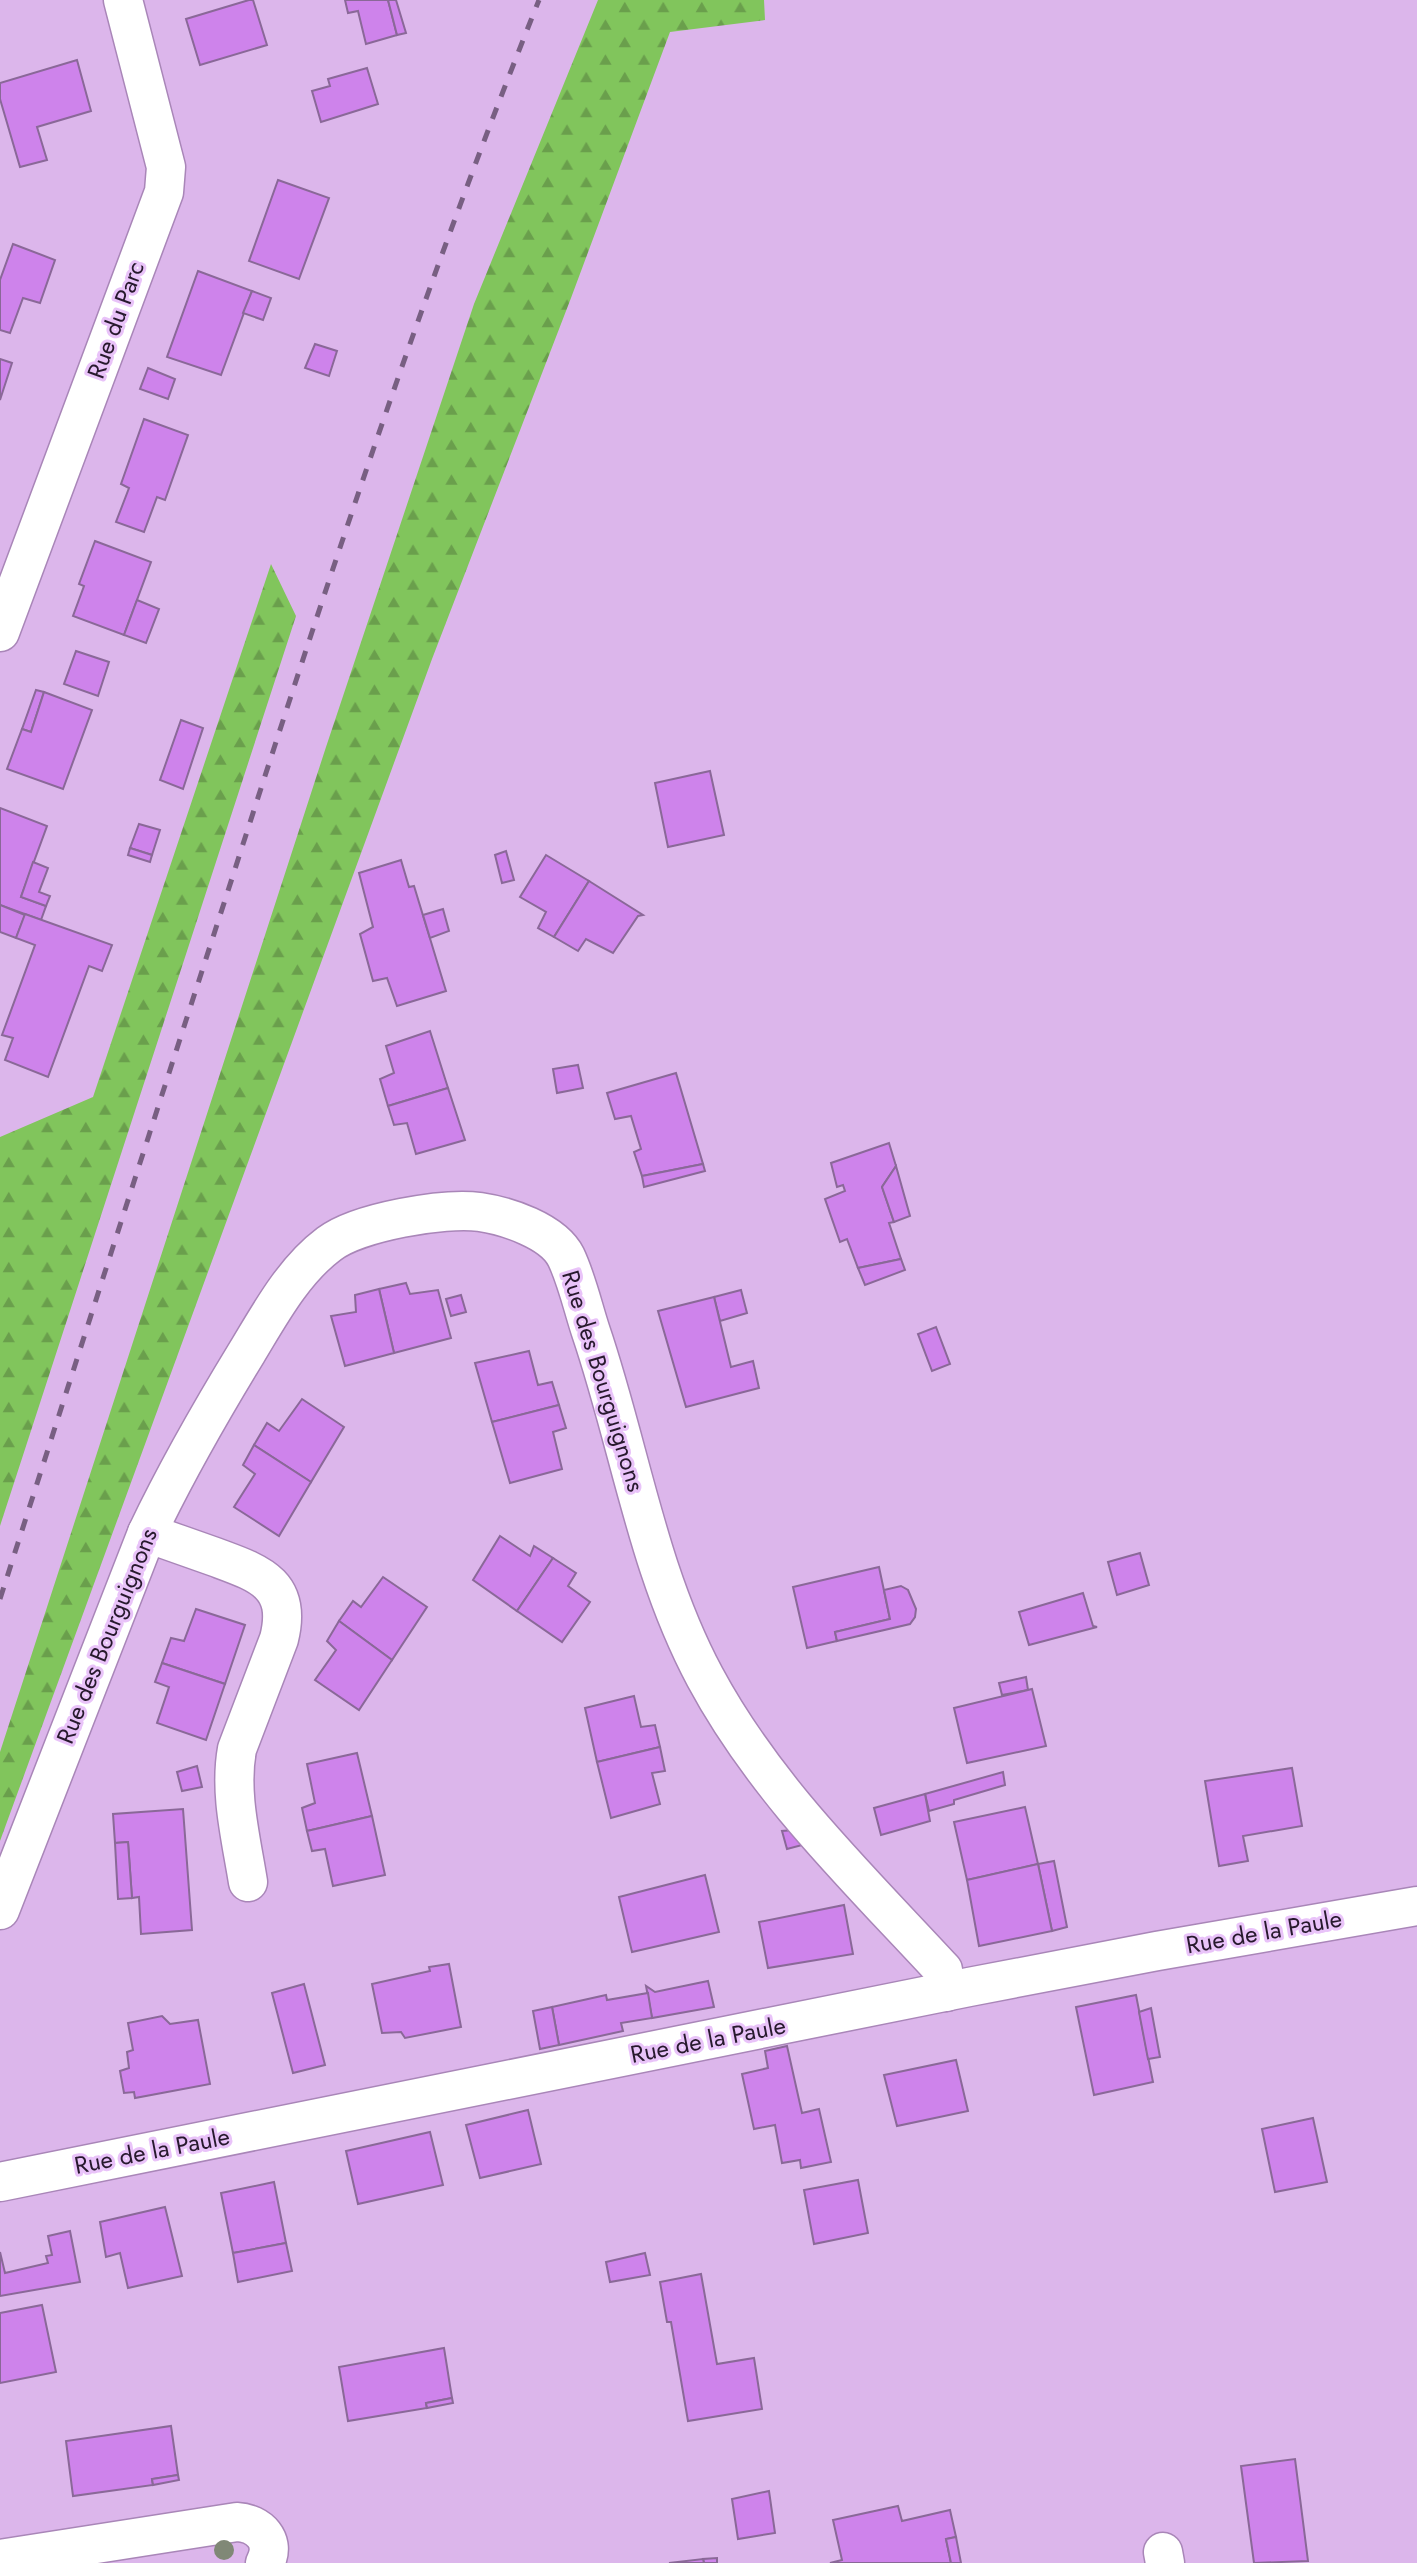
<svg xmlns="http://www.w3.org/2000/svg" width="1417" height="2563" font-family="Jost,sans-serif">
<defs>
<pattern id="forest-firs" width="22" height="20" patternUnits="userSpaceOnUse" patternTransform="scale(1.75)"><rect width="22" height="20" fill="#81c55c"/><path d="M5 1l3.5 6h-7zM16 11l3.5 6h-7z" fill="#6a9f4c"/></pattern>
</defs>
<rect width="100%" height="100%" fill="#dcb6eb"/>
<g fill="url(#forest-firs)">
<path d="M 598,0 L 764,0 L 765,20 L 670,32 L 571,298 L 432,659 L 0,1841 L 0,1752 L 326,747 L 474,304 Z"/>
<path d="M 271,564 L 296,616 L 0,1526 L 0,1137 L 93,1097 Z"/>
</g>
<g fill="#ce83eb" stroke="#8a6898" stroke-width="2">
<path d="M 249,0 L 253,0 L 267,45 L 200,65 L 186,19 Z"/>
<path d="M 345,0 L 388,0 L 397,35 L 366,44 L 358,11 L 348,13 Z"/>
<path d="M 388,0 L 396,0 L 406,33 L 397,35 Z"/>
<path d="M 77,60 L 91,111 L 37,127 L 47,160 L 20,167 L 0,99 L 0,83 Z"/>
<path d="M 367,68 L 378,104 L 321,122 L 312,91 L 330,86 L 328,79 Z"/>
<path d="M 278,180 L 329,198 L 299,279 L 249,261 Z"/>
<path d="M 13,244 L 55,260 L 40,303 L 23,298 L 10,333 L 0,330 L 0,280 Z"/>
<path d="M 198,271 L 252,291 L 221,375 L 167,357 Z"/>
<path d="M 252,291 L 271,298 L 263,320 L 243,313 Z"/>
<path d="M 315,344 L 337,351 L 329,376 L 305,368 Z"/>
<path d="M 0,359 L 12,363 L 0,400 Z"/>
<path d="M 148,368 L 175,379 L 168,399 L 140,389 Z"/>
<path d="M 144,419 L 188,435 L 165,500 L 157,497 L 144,532 L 116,522 L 129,488 L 121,484 Z"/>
<path d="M 95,541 L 151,562 L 124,635 L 73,616 L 84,586 L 79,584 Z"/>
<path d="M 137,600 L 159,609 L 146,643 L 124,635 Z"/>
<path d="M 76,651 L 109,662 L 98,696 L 64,684 Z"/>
<path d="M 36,690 L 44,692 L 31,732 L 22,729 Z"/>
<path d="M 44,692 L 92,710 L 63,789 L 7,769 L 22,729 L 31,732 Z"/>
<path d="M 181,720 L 203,728 L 183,789 L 160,780 Z"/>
<path d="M 710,771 L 724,835 L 668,847 L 655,783 Z"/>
<path d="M 0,808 L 47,826 L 21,897 L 46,906 L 41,920 L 0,905 Z"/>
<path d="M 139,824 L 160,830 L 152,855 L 130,848 Z"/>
<path d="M 130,848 L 152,855 L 150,862 L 128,855 Z"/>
<path d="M 506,851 L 514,880 L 502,883 L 495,855 Z"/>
<path d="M 546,855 L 589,881 L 554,937 L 538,928 L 546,912 L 520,897 Z"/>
<path d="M 401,860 L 409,887 L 414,886 L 446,991 L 397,1006 L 387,978 L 373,981 L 360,934 L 373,927 L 359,873 Z"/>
<path d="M 33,862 L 48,868 L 39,892 L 50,896 L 46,906 L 21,897 Z"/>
<path d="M 589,881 L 643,915 L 638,916 L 613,953 L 586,939 L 578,951 L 554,937 Z"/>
<path d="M 0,905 L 25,915 L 16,938 L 0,932 Z"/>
<path d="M 443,909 L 449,931 L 430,938 L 423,915 Z"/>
<path d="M 25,914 L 112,945 L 102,971 L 89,966 L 48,1077 L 5,1060 L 13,1038 L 2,1035 L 35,945 L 16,938 Z"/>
<path d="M 430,1031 L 448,1088 L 388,1106 L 380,1079 L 394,1073 L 386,1046 Z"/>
<path d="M 578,1065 L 583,1088 L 557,1093 L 553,1069 Z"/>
<path d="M 676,1073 L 703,1164 L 642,1176 L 634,1152 L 641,1149 L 631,1116 L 615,1119 L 607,1093 Z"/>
<path d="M 448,1088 L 465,1140 L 416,1154 L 407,1123 L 394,1125 L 388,1106 Z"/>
<path d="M 889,1143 L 896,1166 L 882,1187 L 894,1222 L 889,1223 L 901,1259 L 858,1268 L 847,1239 L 840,1242 L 825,1199 L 845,1191 L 843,1185 L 837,1187 L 831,1163 Z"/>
<path d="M 703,1164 L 705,1171 L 644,1187 L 642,1176 Z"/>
<path d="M 896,1166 L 910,1216 L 894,1222 L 882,1187 Z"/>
<path d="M 901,1259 L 905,1270 L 865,1285 L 858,1268 Z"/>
<path d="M 406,1283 L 410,1294 L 438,1290 L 451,1338 L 394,1353 L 379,1289 Z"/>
<path d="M 379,1289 L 394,1353 L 345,1366 L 331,1316 L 356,1312 L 355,1295 Z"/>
<path d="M 741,1290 L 747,1313 L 720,1321 L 714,1297 Z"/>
<path d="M 461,1295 L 466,1312 L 451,1316 L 446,1299 Z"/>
<path d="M 714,1297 L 731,1367 L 753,1361 L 759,1388 L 686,1407 L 658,1311 Z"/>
<path d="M 936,1327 L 950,1364 L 932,1371 L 918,1334 Z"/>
<path d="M 529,1351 L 538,1385 L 552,1382 L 559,1405 L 492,1422 L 475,1363 Z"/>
<path d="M 302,1399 L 344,1427 L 311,1482 L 254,1445 L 267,1423 L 279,1431 Z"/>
<path d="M 559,1405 L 566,1428 L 553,1432 L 562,1469 L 510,1483 L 492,1422 Z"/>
<path d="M 254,1445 L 311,1482 L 279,1536 L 234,1507 L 255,1474 L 243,1465 Z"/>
<path d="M 500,1536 L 530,1556 L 534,1546 L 553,1558 L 517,1611 L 473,1580 Z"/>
<path d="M 1140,1553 L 1149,1585 L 1117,1595 L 1108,1562 Z"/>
<path d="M 553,1558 L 576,1573 L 568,1586 L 590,1602 L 562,1642 L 517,1611 Z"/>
<path d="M 879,1567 L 890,1619 L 835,1632 L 837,1641 L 807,1648 L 793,1587 Z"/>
<path d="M 383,1577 L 427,1607 L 392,1660 L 339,1621 L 353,1601 L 361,1607 Z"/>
<path d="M 901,1586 L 908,1590 L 916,1609 L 915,1617 L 910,1624 L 837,1641 L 835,1632 L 890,1619 L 884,1590 Z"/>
<path d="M 1083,1593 L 1093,1626 L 1097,1627 L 1029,1645 L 1019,1612 Z"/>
<path d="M 196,1609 L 245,1625 L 225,1684 L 162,1663 L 171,1638 L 184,1641 Z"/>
<path d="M 339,1621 L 392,1660 L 359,1710 L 315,1680 L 336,1650 L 327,1641 Z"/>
<path d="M 162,1663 L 225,1684 L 206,1740 L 157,1723 L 169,1687 L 155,1682 Z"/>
<path d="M 1026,1677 L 1028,1690 L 1002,1695 L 999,1683 Z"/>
<path d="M 1032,1689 L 1046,1746 L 967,1763 L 954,1708 Z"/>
<path d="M 634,1696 L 641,1727 L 655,1725 L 660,1747 L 597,1762 L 585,1708 Z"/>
<path d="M 660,1747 L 665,1771 L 652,1773 L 660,1804 L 611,1818 L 597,1762 Z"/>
<path d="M 357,1753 L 372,1816 L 307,1831 L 302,1808 L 315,1803 L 307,1764 Z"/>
<path d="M 197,1766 L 202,1787 L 182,1791 L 177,1772 Z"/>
<path d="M 1292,1768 L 1302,1826 L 1243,1836 L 1248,1861 L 1219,1866 L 1205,1781 Z"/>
<path d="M 1003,1772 L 1005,1785 L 954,1800 L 954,1804 L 929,1811 L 925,1794 Z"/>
<path d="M 925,1794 L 930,1821 L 881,1835 L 874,1808 Z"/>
<path d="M 1025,1807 L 1038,1864 L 967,1880 L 954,1822 Z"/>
<path d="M 183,1809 L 192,1930 L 141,1934 L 139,1897 L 132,1898 L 128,1842 L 115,1843 L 113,1814 Z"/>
<path d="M 372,1816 L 385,1875 L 333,1886 L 325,1849 L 312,1851 L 307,1831 Z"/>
<path d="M 794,1830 L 806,1844 L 787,1849 L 782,1831 Z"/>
<path d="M 128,1842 L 132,1898 L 118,1899 L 115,1843 Z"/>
<path d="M 1054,1861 L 1067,1927 L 1052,1931 L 1038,1864 Z"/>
<path d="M 1038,1864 L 1052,1931 L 979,1946 L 967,1880 Z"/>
<path d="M 705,1875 L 719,1932 L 632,1952 L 619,1897 Z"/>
<path d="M 844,1905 L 853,1954 L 768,1968 L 759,1922 Z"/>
<path d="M 449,1964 L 461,2027 L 405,2038 L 401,2032 L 382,2033 L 372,1984 L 430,1971 L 429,1967 Z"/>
<path d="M 708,1981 L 714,2007 L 652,2018 L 646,1986 L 655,1992 Z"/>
<path d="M 304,1984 L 325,2065 L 293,2073 L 272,1993 Z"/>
<path d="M 648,1993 L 652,2018 L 621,2023 L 623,2031 L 559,2045 L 552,2007 L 606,1995 L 607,2000 Z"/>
<path d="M 1136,1995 L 1153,2082 L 1094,2095 L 1076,2007 Z"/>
<path d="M 552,2007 L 559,2045 L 540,2049 L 533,2011 Z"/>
<path d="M 1151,2008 L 1160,2057 L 1148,2059 L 1139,2012 Z"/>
<path d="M 162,2016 L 170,2024 L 198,2020 L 210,2084 L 135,2098 L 134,2092 L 124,2093 L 120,2071 L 129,2068 L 127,2052 L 133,2050 L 128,2023 Z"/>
<path d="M 787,2046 L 802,2113 L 819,2109 L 831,2162 L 801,2168 L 800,2160 L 782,2163 L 775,2125 L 754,2129 L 742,2074 L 768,2068 L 765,2051 Z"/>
<path d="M 956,2060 L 968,2111 L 897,2126 L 884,2075 Z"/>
<path d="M 528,2110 L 541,2164 L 480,2178 L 466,2125 Z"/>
<path d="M 1313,2118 L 1327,2182 L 1275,2192 L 1262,2129 Z"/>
<path d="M 430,2132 L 443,2185 L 358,2204 L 346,2151 Z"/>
<path d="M 858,2180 L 868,2233 L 814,2244 L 804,2190 Z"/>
<path d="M 274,2182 L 286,2243 L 233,2253 L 221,2193 Z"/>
<path d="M 165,2207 L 182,2276 L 128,2288 L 120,2253 L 106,2257 L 100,2222 Z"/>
<path d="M 70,2231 L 80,2282 L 0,2296 L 0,2252 L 5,2273 L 48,2263 L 46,2256 L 52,2255 L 48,2236 Z"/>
<path d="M 286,2243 L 292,2271 L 238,2282 L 233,2253 Z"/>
<path d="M 645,2253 L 650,2275 L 610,2282 L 606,2262 Z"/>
<path d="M 701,2274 L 717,2364 L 754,2358 L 762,2409 L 688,2421 L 671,2322 L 667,2322 L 660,2282 Z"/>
<path d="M 42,2305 L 56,2372 L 0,2383 L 0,2313 Z"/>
<path d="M 444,2348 L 452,2398 L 426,2403 L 427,2408 L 348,2421 L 339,2367 Z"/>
<path d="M 452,2398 L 453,2403 L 427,2408 L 426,2403 Z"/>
<path d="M 171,2426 L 178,2475 L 152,2479 L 153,2485 L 73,2496 L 66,2441 Z"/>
<path d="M 1295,2459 L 1308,2561 L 1254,2563 L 1241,2466 Z"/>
<path d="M 178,2475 L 179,2480 L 153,2485 L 152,2479 Z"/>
<path d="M 769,2491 L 775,2533 L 738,2539 L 732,2499 Z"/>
<path d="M 898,2506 L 902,2521 L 950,2510 L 956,2537 L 946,2539 L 951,2563 L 830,2563 L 842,2560 L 833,2520 Z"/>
<path d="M 956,2537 L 961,2563 L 951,2563 L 946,2539 Z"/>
<path d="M 717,2558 L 717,2563 L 704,2563 L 703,2559 Z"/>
<path d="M 703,2559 L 704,2563 L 669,2563 Z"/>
</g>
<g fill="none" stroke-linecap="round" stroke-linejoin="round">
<defs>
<g id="street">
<path d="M 0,632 L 164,192 L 166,167 L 123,0"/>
<path d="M 147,1533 C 170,1541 192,1549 215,1557 C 258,1573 293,1583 279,1639 L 237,1749 C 229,1793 241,1838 248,1882"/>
<path d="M 0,1910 L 147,1533 C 177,1470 211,1411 247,1352 C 270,1314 293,1271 329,1244 C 358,1222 444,1207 480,1212 C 507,1216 553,1231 566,1257 C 577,1280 583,1308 591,1332 C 630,1447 647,1569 705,1677 C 765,1789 858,1878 943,1970 L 946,1992"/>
<path d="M 0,2182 L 969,1987 L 1157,1951 L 1417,1906"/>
<path d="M 1163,2552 L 1165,2563"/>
<path d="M 0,2559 L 237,2522 C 259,2523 277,2541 265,2563"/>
</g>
</defs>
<use href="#street" stroke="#a986b8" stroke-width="41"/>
<use href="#street" stroke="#fff" stroke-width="38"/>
<path stroke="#785f82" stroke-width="5" stroke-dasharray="12 12" stroke-linecap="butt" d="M 0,1599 C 75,1365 150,1131 226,897 C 323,595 421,294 539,0"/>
</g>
<circle fill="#808876" cx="224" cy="2550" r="10"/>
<g text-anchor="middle" stroke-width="6" stroke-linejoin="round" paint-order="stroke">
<g font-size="24" fill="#27192d" stroke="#e9c3f9">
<text transform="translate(116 320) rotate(-70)" y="8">Rue du Parc</text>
<text transform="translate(603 1381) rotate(73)" y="8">Rue des Bourguignons</text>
<text transform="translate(107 1636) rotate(-68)" y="8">Rue des Bourguignons</text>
<text transform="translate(1264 1932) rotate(-10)" y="8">Rue de la Paule</text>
<text transform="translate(708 2040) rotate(-11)" y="8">Rue de la Paule</text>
<text transform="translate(152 2151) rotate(-11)" y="8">Rue de la Paule</text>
</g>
</g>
</svg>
